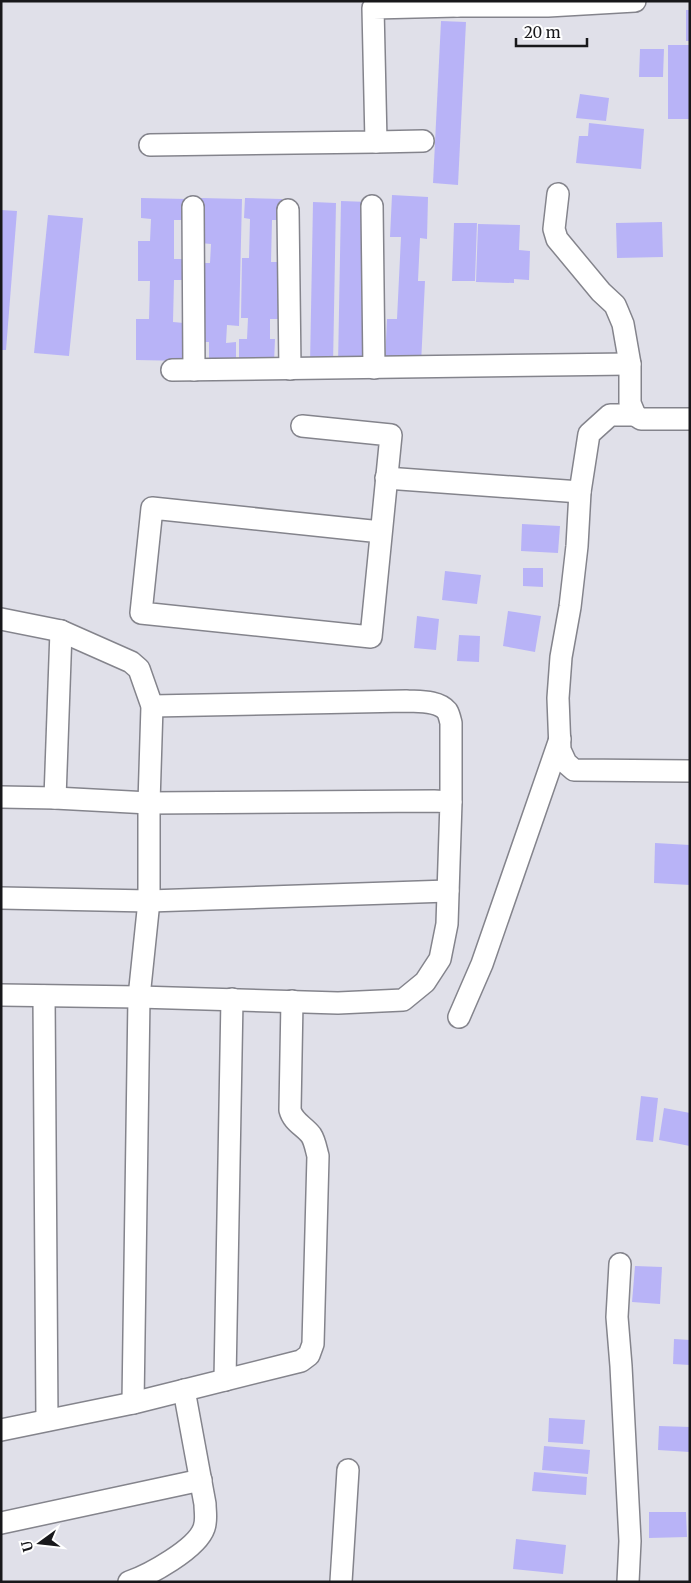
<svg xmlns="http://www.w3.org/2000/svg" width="691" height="1583" font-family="Merriweather,serif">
<rect width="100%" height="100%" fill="#e0e0e9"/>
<g fill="#b8b3f7">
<rect x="686" y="10" width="4" height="31"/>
<path d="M 441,21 L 466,22 L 458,185 L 433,183 Z"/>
<rect x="668" y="45" width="22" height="74"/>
<path d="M 640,49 L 664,49 L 663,77 L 639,77 Z"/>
<path d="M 580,94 L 609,98 L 606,121 L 576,118 Z"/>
<path d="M 589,123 L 644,129 L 641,169 L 576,163 L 579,136 L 588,136 Z"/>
<path d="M 392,195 L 428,197 L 427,239 L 420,238 L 418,281 L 425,281 L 421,364 L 385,362 L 387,319 L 397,319 L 401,237 L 390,237 Z"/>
<path d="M 141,198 L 187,199 L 186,220 L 174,220 L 174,259 L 186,259 L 186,280 L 174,280 L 173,322 L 184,323 L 184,361 L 136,360 L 136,319 L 149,319 L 150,281 L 138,281 L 138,241 L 150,241 L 151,219 L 141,218 Z"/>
<path d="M 201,198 L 242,199 L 239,326 L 227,325 L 226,343 L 236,342 L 236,362 L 209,361 L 209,342 L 198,342 L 200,263 L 210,263 L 211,244 L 200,243 Z"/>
<path d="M 245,198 L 282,199 L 282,220 L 272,220 L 271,262 L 280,262 L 279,319 L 270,319 L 270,339 L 275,339 L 274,363 L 239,362 L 239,339 L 247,339 L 248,318 L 241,318 L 242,258 L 249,258 L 250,219 L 244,218 Z"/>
<path d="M 341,201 L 369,202 L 366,366 L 338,365 Z"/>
<path d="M 313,202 L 336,203 L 333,366 L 310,365 Z"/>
<path d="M 1,210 L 17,211 L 6,350 L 1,350 Z"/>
<path d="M 48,215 L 83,218 L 69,356 L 34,353 Z"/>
<path d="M 662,222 L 663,257 L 617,258 L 616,223 Z"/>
<path d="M 454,223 L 477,223 L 475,281 L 452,281 Z"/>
<path d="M 478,224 L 520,225 L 519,250 L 530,251 L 529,280 L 514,279 L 514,283 L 476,282 Z"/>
<path d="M 522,524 L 560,526 L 558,553 L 521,551 Z"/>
<path d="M 523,568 L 543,568 L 543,587 L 523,586 Z"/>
<path d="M 445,571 L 481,575 L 477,604 L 442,600 Z"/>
<path d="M 508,611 L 541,616 L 535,652 L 503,646 Z"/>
<path d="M 417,616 L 439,619 L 436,650 L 414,648 Z"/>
<path d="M 459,635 L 480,636 L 479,662 L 457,661 Z"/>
<path d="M 655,843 L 690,845 L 690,885 L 654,883 Z"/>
<path d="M 641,1096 L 658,1098 L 653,1142 L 636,1140 Z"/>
<path d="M 664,1108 L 690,1113 L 690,1146 L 659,1140 Z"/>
<path d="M 635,1266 L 662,1267 L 660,1304 L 632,1302 Z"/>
<path d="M 674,1339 L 690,1340 L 690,1365 L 673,1364 Z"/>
<path d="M 549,1418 L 585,1420 L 583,1444 L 548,1442 Z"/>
<path d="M 659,1426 L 690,1427 L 690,1452 L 658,1450 Z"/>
<path d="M 544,1446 L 590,1450 L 588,1474 L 542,1470 Z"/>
<path d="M 534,1472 L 587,1477 L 586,1495 L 532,1491 Z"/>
<path d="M 649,1512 L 686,1512 L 687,1537 L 649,1538 Z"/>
<path d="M 516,1539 L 566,1545 L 563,1574 L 513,1569 Z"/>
</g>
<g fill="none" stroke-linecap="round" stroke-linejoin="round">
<defs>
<g id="street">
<path d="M 452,1 L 457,6 L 548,6 L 635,1"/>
<path d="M 376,142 L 423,141"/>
<path d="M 150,145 L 376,142 L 373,8 L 457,6"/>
<path d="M 558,194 L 554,229 L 557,239 L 601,292 L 615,305 L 618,312 L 623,324 L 630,364 L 630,403 L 635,415 L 641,419 L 690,419"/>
<path d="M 372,206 L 374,368"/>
<path d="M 193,207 L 194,370"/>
<path d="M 288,210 L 290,369"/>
<path d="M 172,370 L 630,364"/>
<path d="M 635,415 L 610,415 L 589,434 L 580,492 L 577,546 L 570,607 L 561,657 L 558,698 L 560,750 L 566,763 L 574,770 L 690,771"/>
<path d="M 302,426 L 391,435 L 371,637 L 141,613 L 152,508 L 381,532"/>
<path d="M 386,478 L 580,492"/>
<path d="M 1,619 L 61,631 L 131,662 L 139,669 L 152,706 L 149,803 L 149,901 L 139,997 L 133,1403"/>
<path d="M 152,706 L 406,701 C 418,702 438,700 447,711 C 449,714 450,719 451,723 L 451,802"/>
<path d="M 1,797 L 55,798 L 149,803 L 434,801 L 451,802 L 447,924 L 440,959 L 425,982 L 403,1000 L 338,1003 L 139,997 L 1,995"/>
<path d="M 55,798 L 61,631"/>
<path d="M 1,898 L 149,901 L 448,891"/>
<path d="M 44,996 L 47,1420"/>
<path d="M 459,1017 L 482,964 L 560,739"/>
<path d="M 620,1264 L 617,1317 L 621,1366 L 630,1541 L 628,1582"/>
<path d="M 225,1380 L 232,999"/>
<path d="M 1,1430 L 133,1403 L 301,1361 L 309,1355 L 313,1344 L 318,1156 C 316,1149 315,1141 311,1135 C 304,1126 293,1122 290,1110 L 292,1001"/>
<path d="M 1,1523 L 201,1480"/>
<path d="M 129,1582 C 149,1575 197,1549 204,1528 C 207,1520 205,1512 205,1504 L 184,1390"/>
<path d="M 341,1582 L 348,1470"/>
</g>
</defs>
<use href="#street" stroke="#84848c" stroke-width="24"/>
<use href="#street" stroke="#fff" stroke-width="21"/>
</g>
<rect width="691" height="1583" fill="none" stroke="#18181b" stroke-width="5"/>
<g transform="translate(40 1543) rotate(255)" stroke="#ffffff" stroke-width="4" paint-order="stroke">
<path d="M0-4L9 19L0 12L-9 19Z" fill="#18181b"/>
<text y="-8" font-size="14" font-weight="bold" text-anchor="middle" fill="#18181b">U</text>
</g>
<path d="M516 38v8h71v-8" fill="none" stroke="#18181b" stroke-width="2.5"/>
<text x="524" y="38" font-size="15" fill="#18181b" stroke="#ffffff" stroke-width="4" paint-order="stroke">20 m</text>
</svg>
